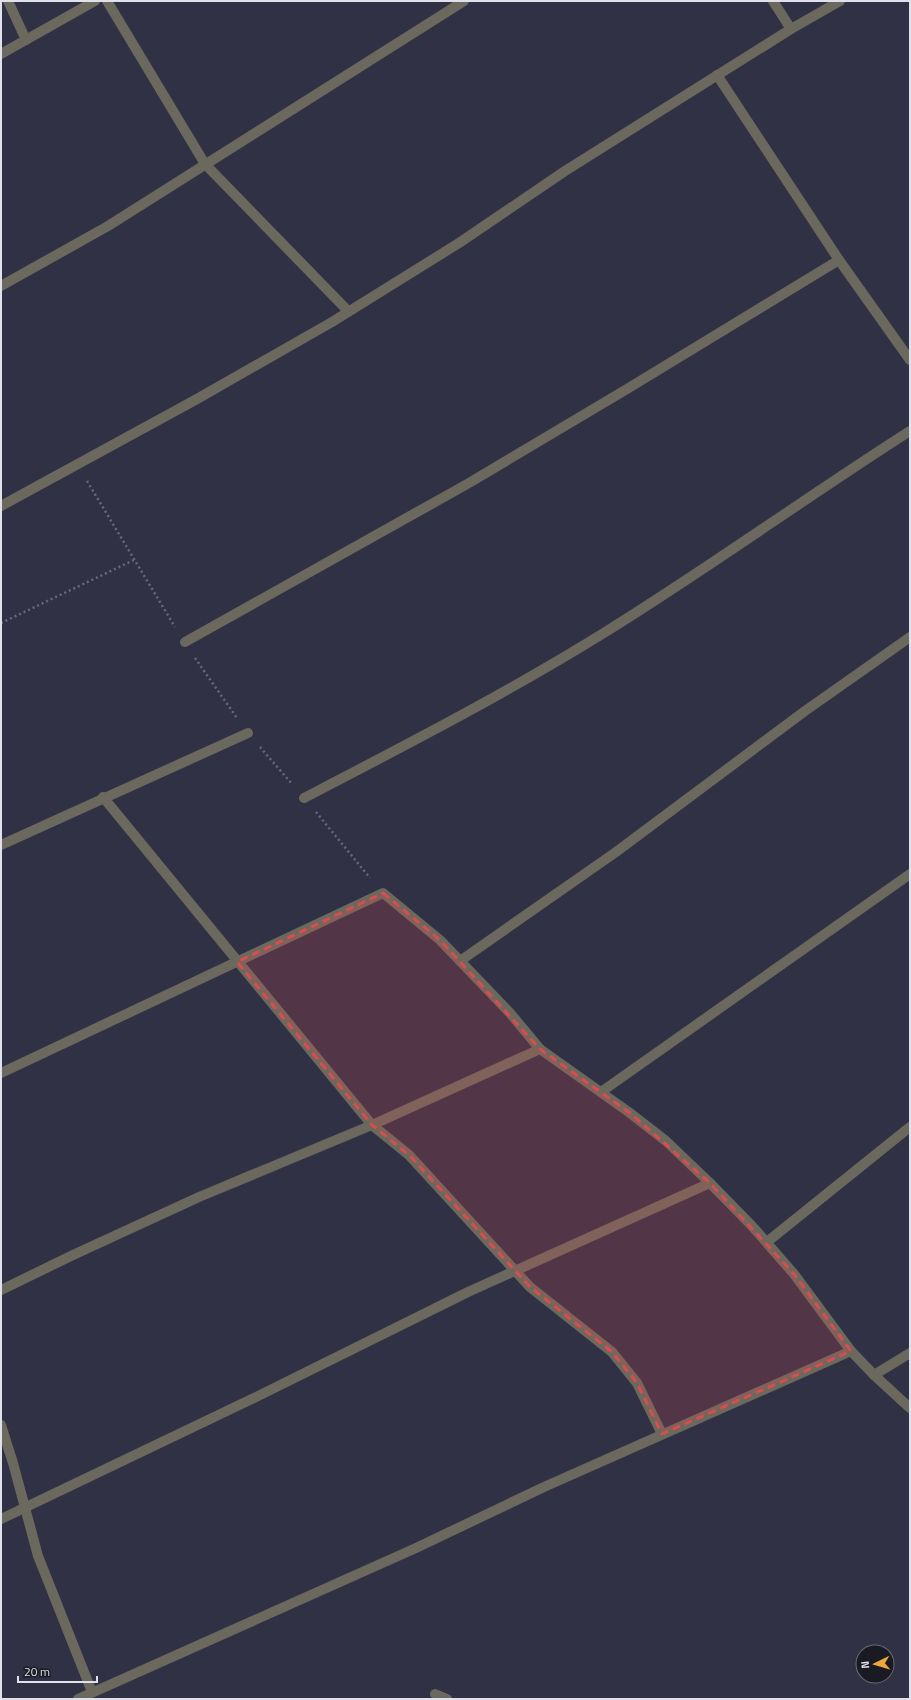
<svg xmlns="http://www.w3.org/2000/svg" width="911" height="1700" font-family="'Titillium Web',sans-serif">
<rect width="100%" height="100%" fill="#313145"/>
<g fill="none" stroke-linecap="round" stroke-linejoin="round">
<g stroke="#69697b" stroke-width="2.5" stroke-dasharray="2 3" stroke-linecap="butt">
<path d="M 87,481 L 175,627"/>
<path d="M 1,623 L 134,560"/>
<path d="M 195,658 L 237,718"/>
<path d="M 260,747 L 292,784"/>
<path d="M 316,812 L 370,878"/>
</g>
<g stroke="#6b685e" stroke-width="10">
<path d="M 8,1 L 26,40"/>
<path d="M 107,1 L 205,164 L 348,311"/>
<path d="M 773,1 L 791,29"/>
<path d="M 1,54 L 95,1"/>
<path d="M 717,75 L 839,260 L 910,360"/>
<path d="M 1,286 L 108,226 L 464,1"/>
<path d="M 1,506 L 197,399 L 332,322 L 459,243 L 565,171 L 791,29 L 840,1"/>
<path d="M 185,642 L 469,483 L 627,389 L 839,260"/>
<path d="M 103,797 L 372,1125 L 409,1155 L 530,1287 L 612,1352 L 637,1383 L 662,1434"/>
<path d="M 304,798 C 406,745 509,692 607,631 C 710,567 808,496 910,431"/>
<path d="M 1,845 L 248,733"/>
<path d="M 460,961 L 616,852 L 805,711 L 910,637"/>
<path d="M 1,1073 L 383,893 L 440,940 L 510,1013 L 540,1049 L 630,1113 L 666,1141 L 710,1183 L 752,1226 L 794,1274 L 851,1351 L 874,1375 L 910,1408"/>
<path d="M 601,1092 L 910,874"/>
<path d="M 767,1242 L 910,1127"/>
<path d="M 1,1290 L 73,1255 L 199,1197 L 372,1125 L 540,1049"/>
<path d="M 874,1375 L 910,1353"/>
<path d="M 1,1425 L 13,1463 L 38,1556 L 92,1692"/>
<path d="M 1,1519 L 254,1398 L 468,1292 L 710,1183"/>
<path d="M 435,1694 L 447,1699"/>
<path d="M 78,1699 L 416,1548 L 544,1487 L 851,1351"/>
</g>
</g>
<path fill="#d84d50" fill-opacity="0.2" stroke="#d84d50" stroke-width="3" stroke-dasharray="8 5" stroke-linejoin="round" d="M 383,893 L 440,940 L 540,1049 L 630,1113 L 710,1183 L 794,1274 L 851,1351 L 662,1434 L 637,1383 L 612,1352 L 530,1287 L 409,1155 L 372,1125 L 237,962 Z"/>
<rect width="911" height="1700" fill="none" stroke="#e1e1ee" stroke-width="4"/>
<g transform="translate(875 1664) rotate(265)"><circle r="19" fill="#1a1a23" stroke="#6a6a74"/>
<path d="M0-3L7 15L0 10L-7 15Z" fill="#eda83b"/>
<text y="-6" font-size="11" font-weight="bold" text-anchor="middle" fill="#e1e1ee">N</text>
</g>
<path d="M18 1676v6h79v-6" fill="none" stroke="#e1e1ee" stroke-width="2"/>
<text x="24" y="1676" font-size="12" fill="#e1e1ee" stroke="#1a1a23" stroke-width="3" paint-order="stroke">20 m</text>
</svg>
